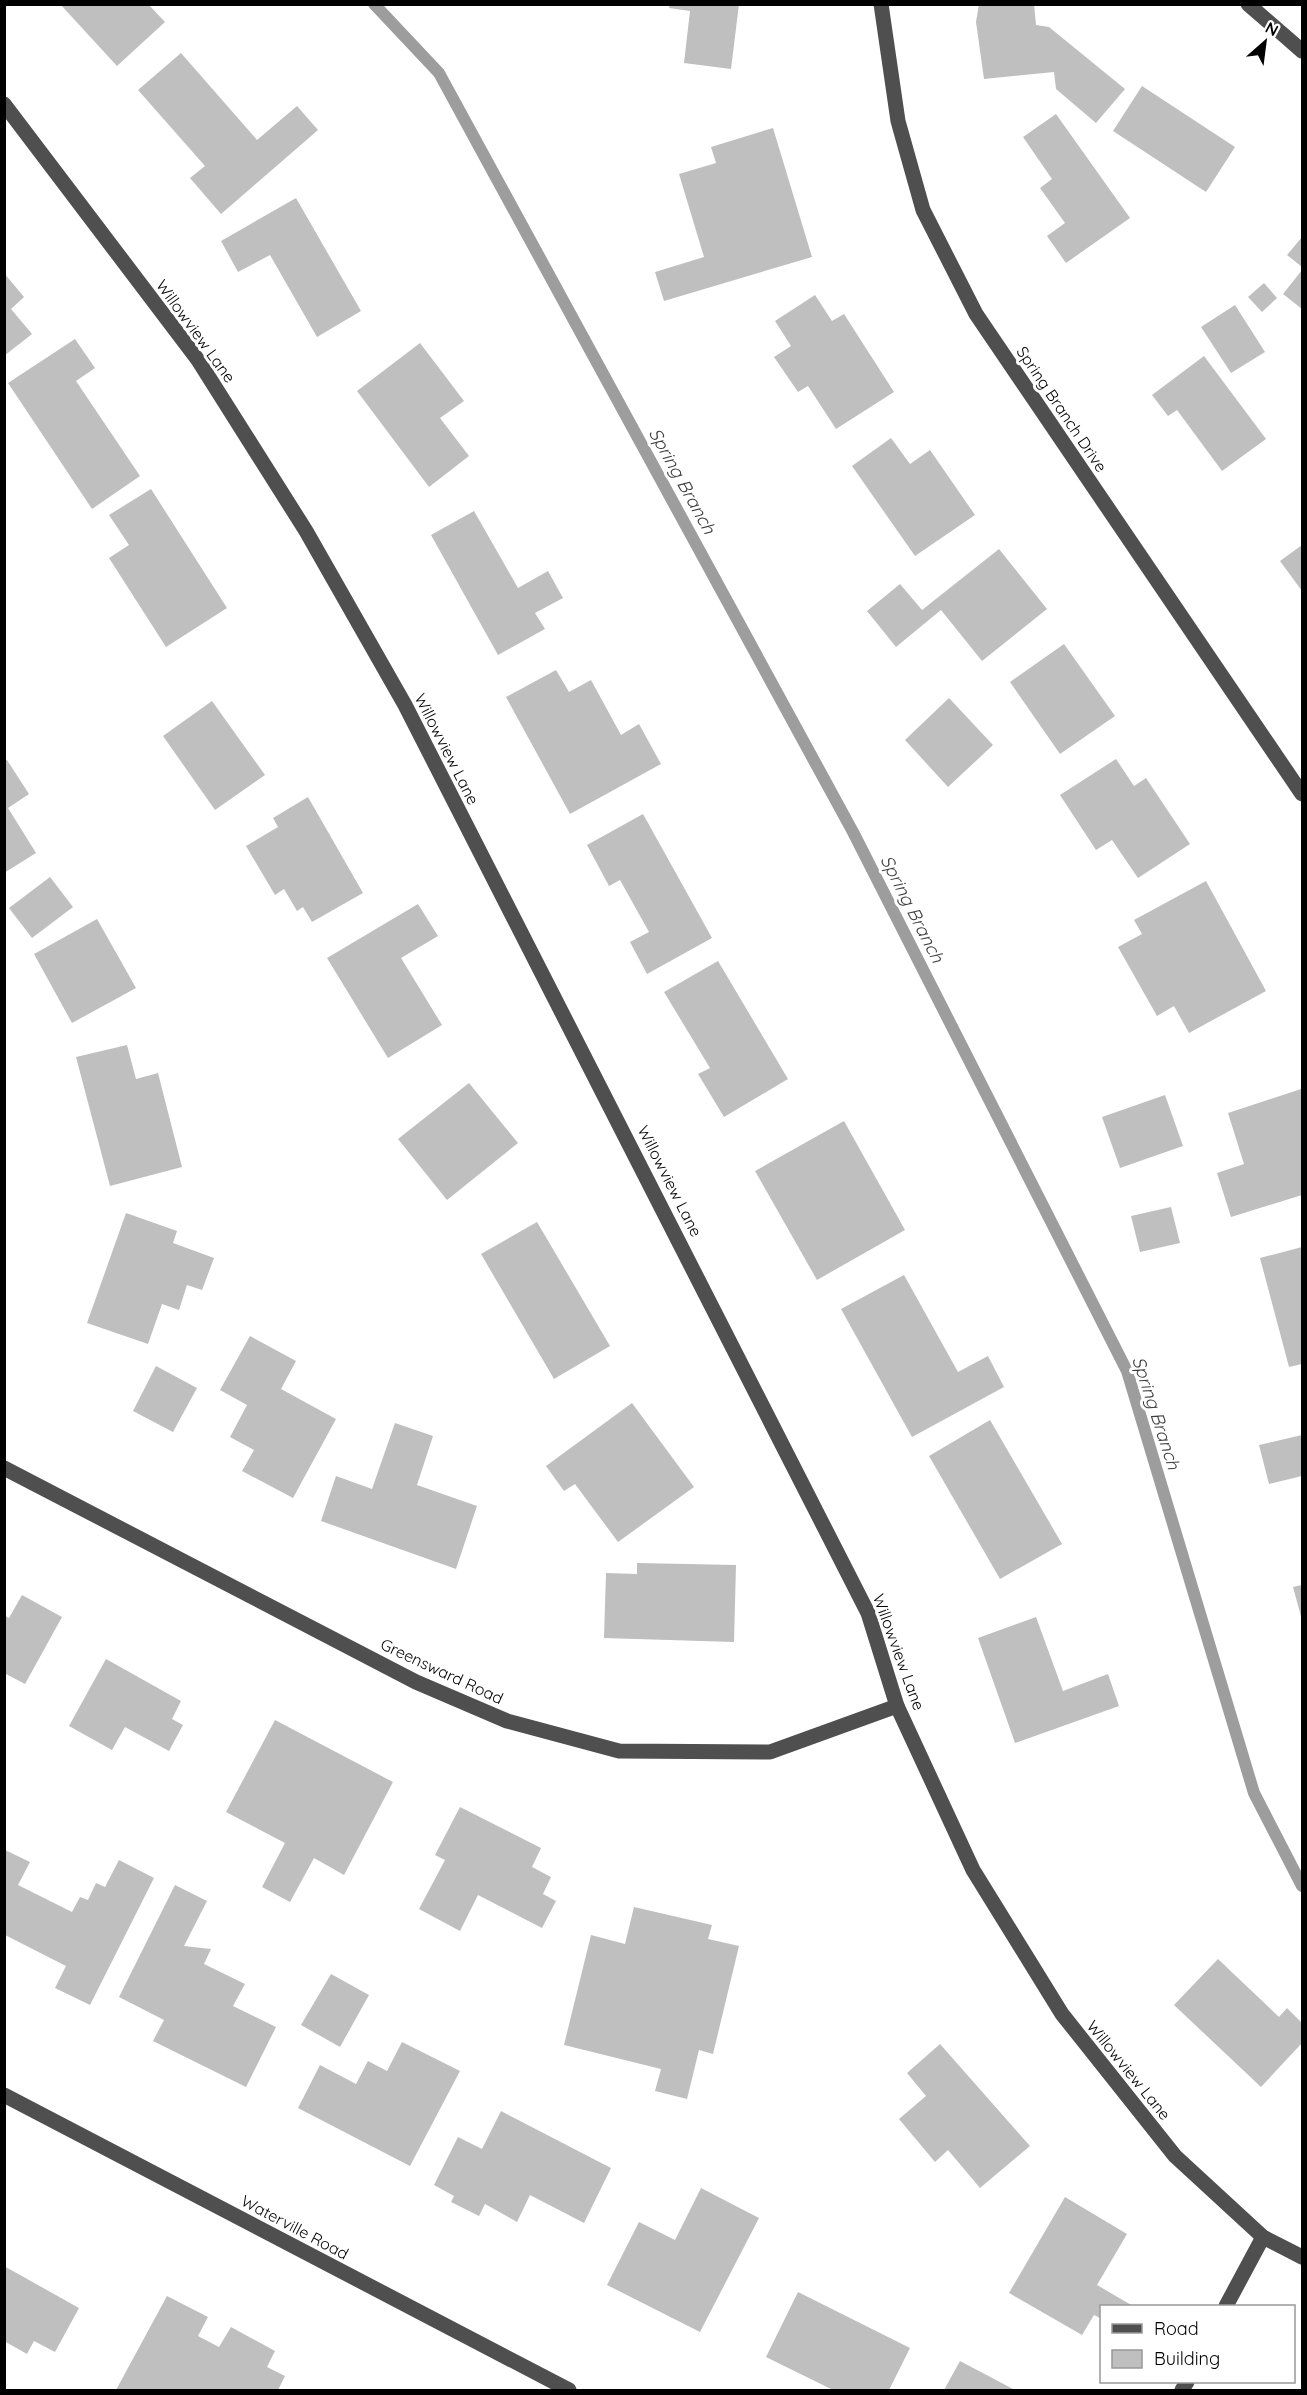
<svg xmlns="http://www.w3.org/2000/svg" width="1307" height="2395" font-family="Quicksand,sans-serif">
<rect width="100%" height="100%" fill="#fff"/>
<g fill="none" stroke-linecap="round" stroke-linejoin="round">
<path stroke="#9d9d9d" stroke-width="12" d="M 374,4 L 439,73 L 853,832 L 1127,1371 L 1254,1793 L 1302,1886"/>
</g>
<g fill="#bfbfbf">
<path d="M 60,4 L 148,4 L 165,22 L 117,66 Z"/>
<path d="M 670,4 L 739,4 L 731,69 L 684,63 L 690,11 L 669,8 Z"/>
<path d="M 979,4 L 1034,4 L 1036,25 L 1049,27 L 1125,89 L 1096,123 L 1056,89 L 1054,72 L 984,79 L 976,22 Z"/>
<path d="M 181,53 L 257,140 L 297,106 L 318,130 L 221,214 L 190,178 L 205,166 L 138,90 Z"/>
<path d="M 1142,86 L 1235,147 L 1206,192 L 1113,131 Z"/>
<path d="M 1056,114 L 1130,218 L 1066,263 L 1047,236 L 1065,223 L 1040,188 L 1052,179 L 1023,137 Z"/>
<path d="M 773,128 L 812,257 L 664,301 L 655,272 L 704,257 L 679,174 L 716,163 L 711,147 Z"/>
<path d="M 296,198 L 361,311 L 317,337 L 270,255 L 238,272 L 221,241 Z"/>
<path d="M 1302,237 L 1302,267 L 1287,255 Z"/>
<path d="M 1302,270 L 1302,309 L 1283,294 Z"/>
<path d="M 4,273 L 24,297 L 11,309 L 32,334 L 4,356 Z"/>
<path d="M 1264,283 L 1277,298 L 1262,312 L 1248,297 Z"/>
<path d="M 815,295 L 832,321 L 844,314 L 894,392 L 836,429 L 808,386 L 798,392 L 774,357 L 791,346 L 775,321 Z"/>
<path d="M 1235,305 L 1265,352 L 1231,373 L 1201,327 Z"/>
<path d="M 75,339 L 95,368 L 76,381 L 140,476 L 92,509 L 8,383 Z"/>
<path d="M 420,343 L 464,401 L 440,418 L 469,456 L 429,487 L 357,391 Z"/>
<path d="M 1204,356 L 1266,439 L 1222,471 L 1177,410 L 1168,416 L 1152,395 Z"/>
<path d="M 891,438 L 910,464 L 930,450 L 975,515 L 915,556 L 852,466 Z"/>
<path d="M 151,489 L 227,608 L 166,647 L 109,558 L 129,545 L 109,515 Z"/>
<path d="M 474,511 L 518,588 L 548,571 L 563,598 L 535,613 L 545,629 L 498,655 L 431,535 Z"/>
<path d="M 1302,545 L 1302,591 L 1280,561 Z"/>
<path d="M 999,549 L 1047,609 L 982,661 L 941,610 L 896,647 L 867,611 L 900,584 L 922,610 Z"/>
<path d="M 1064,644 L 1115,716 L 1060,754 L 1010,682 Z"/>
<path d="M 556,670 L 569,692 L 591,680 L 621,735 L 639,724 L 661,764 L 570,814 L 506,697 Z"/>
<path d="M 949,698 L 993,745 L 948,787 L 905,740 Z"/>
<path d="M 212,701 L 265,775 L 215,810 L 163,736 Z"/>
<path d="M 1116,759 L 1134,786 L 1146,778 L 1190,844 L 1138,878 L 1112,840 L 1096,850 L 1060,795 Z"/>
<path d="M 7,760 L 29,794 L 8,808 L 36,853 L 4,873 L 4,761 Z"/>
<path d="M 308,797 L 363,893 L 312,922 L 303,907 L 297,911 L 284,889 L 275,895 L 246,846 L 278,827 L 273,818 Z"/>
<path d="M 643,814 L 712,938 L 647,974 L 630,942 L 649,932 L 620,880 L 609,886 L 587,845 Z"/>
<path d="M 50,877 L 73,907 L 32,938 L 9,908 Z"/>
<path d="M 1206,881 L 1266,991 L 1189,1033 L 1174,1006 L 1157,1016 L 1118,947 L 1142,934 L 1134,920 Z"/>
<path d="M 418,904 L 438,936 L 401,958 L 442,1025 L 388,1058 L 327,958 Z"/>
<path d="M 97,919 L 136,988 L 72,1023 L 34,954 Z"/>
<path d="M 718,961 L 788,1079 L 724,1117 L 698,1074 L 710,1068 L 664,992 Z"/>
<path d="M 127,1045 L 136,1079 L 158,1073 L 182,1167 L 110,1186 L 76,1057 Z"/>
<path d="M 469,1083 L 518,1143 L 447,1200 L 398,1139 Z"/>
<path d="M 1301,1089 L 1302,1195 L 1231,1217 L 1217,1173 L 1244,1164 L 1228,1113 Z"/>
<path d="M 1165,1095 L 1183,1146 L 1120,1168 L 1102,1117 Z"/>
<path d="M 844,1121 L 905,1230 L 817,1280 L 755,1171 Z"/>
<path d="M 1171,1207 L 1180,1243 L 1140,1252 L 1131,1216 Z"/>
<path d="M 126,1213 L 177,1231 L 173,1243 L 214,1258 L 202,1290 L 187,1285 L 179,1310 L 162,1304 L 148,1344 L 87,1323 Z"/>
<path d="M 537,1222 L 610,1346 L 554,1379 L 481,1254 Z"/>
<path d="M 1302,1247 L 1302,1364 L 1289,1367 L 1260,1258 Z"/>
<path d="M 904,1275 L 958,1372 L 988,1356 L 1004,1387 L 912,1437 L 841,1309 Z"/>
<path d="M 250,1336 L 296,1361 L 281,1389 L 336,1419 L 293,1498 L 242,1471 L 254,1450 L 230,1437 L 247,1405 L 220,1390 Z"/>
<path d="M 156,1366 L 197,1388 L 173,1432 L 133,1411 Z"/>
<path d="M 632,1403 L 694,1487 L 618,1542 L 575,1484 L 564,1491 L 546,1466 Z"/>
<path d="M 990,1420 L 1062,1544 L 1000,1579 L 929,1456 Z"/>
<path d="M 395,1423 L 433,1436 L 417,1485 L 477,1506 L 456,1569 L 321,1521 L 336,1476 L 372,1489 Z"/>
<path d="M 1302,1435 L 1302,1476 L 1269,1484 L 1259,1445 Z"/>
<path d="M 637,1563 L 736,1565 L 734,1642 L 604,1638 L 606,1573 L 637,1574 Z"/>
<path d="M 1302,1585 L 1302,1620 L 1293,1587 Z"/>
<path d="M 22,1595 L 62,1617 L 25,1684 L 6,1674 L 4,1677 L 4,1615 L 9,1618 Z"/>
<path d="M 1036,1617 L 1063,1691 L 1108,1674 L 1119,1706 L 1015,1743 L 978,1638 Z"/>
<path d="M 106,1659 L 181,1701 L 172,1719 L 183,1725 L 169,1751 L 125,1727 L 112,1750 L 69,1726 Z"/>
<path d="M 275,1720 L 393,1782 L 344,1875 L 314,1858 L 290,1902 L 262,1887 L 285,1843 L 226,1812 Z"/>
<path d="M 460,1807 L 541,1848 L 532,1867 L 551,1877 L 543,1894 L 556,1901 L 542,1928 L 478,1895 L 460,1931 L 419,1909 L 445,1860 L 435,1855 Z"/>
<path d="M 5,1850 L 30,1862 L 18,1885 L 72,1912 L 80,1897 L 88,1900 L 96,1883 L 105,1887 L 119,1860 L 154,1878 L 90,2005 L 55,1988 L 66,1966 L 5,1935 Z"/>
<path d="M 175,1885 L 207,1901 L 184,1946 L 211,1949 L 204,1964 L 245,1984 L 233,2006 L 276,2027 L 246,2087 L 153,2041 L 164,2020 L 119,1997 Z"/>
<path d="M 634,1907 L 712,1925 L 708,1939 L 739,1946 L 713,2054 L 699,2050 L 687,2099 L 655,2091 L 661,2069 L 564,2045 L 591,1935 L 625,1944 Z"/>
<path d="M 1218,1959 L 1279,2017 L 1287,2008 L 1302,2023 L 1302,2043 L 1261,2087 L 1174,2005 Z"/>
<path d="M 331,1974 L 369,1995 L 340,2047 L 301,2025 Z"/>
<path d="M 402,2042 L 460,2071 L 410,2166 L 298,2108 L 320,2065 L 356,2084 L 368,2061 L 387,2071 Z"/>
<path d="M 940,2044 L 1030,2146 L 980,2188 L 948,2150 L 935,2162 L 899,2119 L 926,2096 L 907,2073 Z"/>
<path d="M 501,2111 L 611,2168 L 584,2223 L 530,2195 L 517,2222 L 485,2204 L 479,2216 L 451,2202 L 454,2196 L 434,2185 L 458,2137 L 482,2149 Z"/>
<path d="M 701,2188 L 759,2218 L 700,2332 L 607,2285 L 639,2222 L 675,2240 Z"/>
<path d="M 1065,2197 L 1127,2234 L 1097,2285 L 1133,2306 L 1102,2306 L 1102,2319 L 1094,2315 L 1082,2335 L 1009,2293 Z"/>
<path d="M 4,2266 L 79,2308 L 55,2352 L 34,2341 L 27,2354 L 4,2341 Z"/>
<path d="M 798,2292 L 910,2348 L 889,2390 L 833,2390 L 766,2357 Z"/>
<path d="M 167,2296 L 208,2317 L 198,2336 L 219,2347 L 231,2327 L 275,2351 L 267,2367 L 285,2376 L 278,2390 L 116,2390 Z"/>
<path d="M 960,2361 L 1015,2390 L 944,2390 Z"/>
</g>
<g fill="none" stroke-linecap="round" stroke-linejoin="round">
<g stroke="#4f4f4f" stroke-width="15">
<path d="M 881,4 L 898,121 L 923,210 L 976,314 L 1302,794"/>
<path d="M 1248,4 L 1302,51"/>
<path d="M 4,104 L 198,360 L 306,531 L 405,705 L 868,1613 L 897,1706 L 973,1870 L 1062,2014 L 1175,2156 L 1263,2237 L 1302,2257"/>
<path d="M 4,1468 L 416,1682 L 507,1721 L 619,1751 L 770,1752 L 897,1706"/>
<path d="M 4,2095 L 569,2390"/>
<path d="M 1226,2306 L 1263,2237"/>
<path d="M 1182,2390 L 1187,2382"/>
</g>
</g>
<g text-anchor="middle" stroke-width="6" stroke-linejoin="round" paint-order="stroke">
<g font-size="16" fill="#000" stroke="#fff">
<text transform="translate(196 331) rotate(54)" y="6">Willowview Lane</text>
<text transform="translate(1062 409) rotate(56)" y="6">Spring Branch Drive</text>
<text transform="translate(447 749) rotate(63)" y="6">Willowview Lane</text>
<text transform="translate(670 1181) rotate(63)" y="6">Willowview Lane</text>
<text transform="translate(899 1652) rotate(70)" y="6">Willowview Lane</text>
<text transform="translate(442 1671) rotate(25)" y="6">Greensward Road</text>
<text transform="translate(1129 2070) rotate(51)" y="6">Willowview Lane</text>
<text transform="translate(295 2227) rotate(28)" y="6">Waterville Road</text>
</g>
<g font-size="18" font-style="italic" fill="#3e3e3e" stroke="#fff">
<text transform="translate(682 481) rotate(61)" y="6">Spring Branch</text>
<text transform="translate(912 909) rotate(63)" y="6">Spring Branch</text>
<text transform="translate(1156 1413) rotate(72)" y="6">Spring Branch</text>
</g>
</g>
<rect width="1307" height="2395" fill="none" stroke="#000000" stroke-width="12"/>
<rect x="1100" y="2305" width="195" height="78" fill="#ffffff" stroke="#999999" stroke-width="1.5"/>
<rect x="1112" y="2324" width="30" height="9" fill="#4f4f4f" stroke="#999999" stroke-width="1.5"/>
<text x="1154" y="2335" font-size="18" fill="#000000">Road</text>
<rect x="1112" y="2350" width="30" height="18" fill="#bfbfbf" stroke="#999999" stroke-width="1.5"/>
<text x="1154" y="2365" font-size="18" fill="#000000">Building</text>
<g transform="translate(1265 42) rotate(28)" stroke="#ffffff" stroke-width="4.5" paint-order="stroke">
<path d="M0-4.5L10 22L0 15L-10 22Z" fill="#000000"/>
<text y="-9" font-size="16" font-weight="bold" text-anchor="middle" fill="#000000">N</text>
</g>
</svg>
